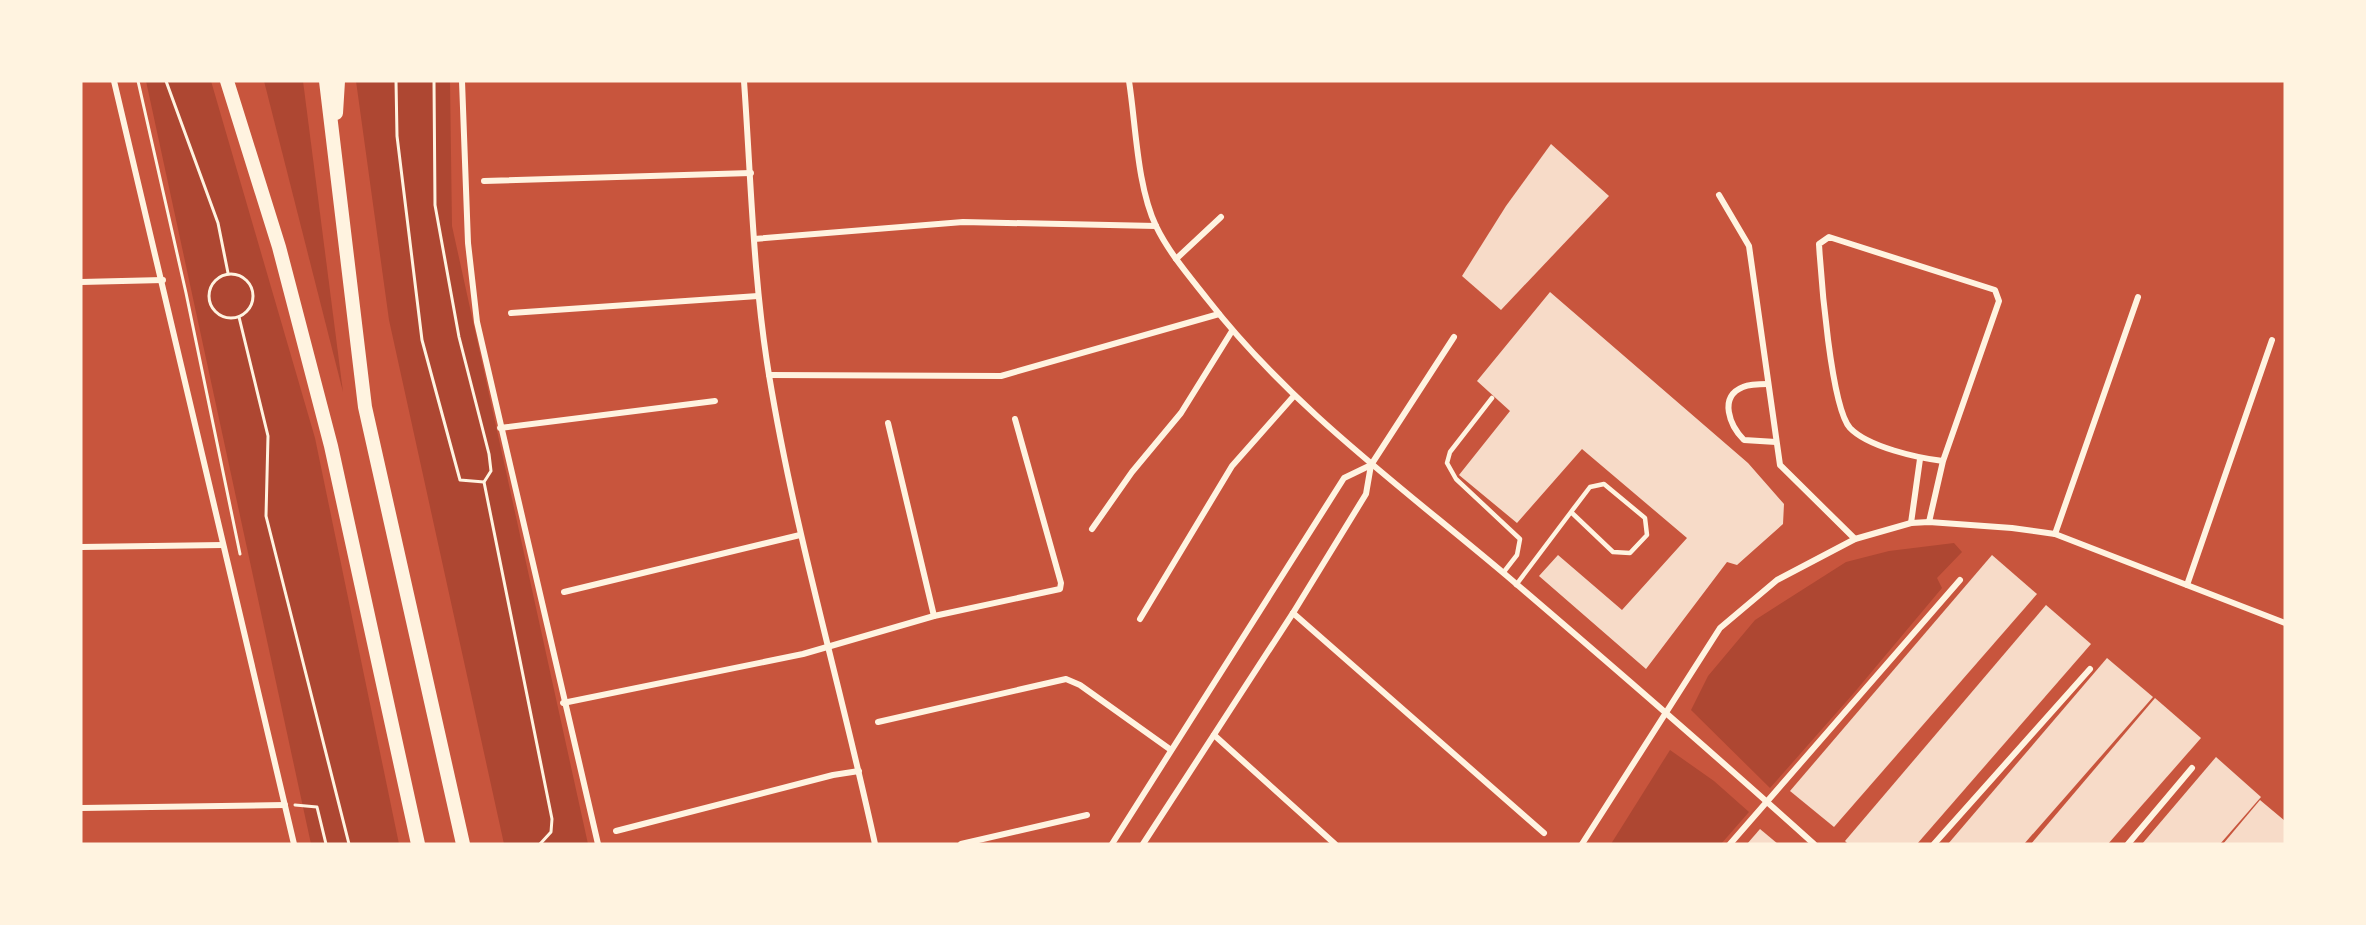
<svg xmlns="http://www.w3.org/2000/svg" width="2366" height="925" font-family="Cabin,sans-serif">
<rect width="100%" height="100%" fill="#c8553d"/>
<g fill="#ae4732">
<path d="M 146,81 L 211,81 L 315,438 L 399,844 L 311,844 Z"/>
<path d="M 264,81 L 303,81 L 343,392 Z"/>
<path d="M 356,81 L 450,81 L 452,226 L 588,844 L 504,844 L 389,320 Z"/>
<path d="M 1954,543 L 1962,552 L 1937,578 L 1942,588 L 1853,694 L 1770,788 L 1691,710 L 1708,676 L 1755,620 L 1846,562 L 1889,551 Z"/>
<path d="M 1670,750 L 1714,781 L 1749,812 L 1721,844 L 1611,844 Z"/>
</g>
<g fill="#f7dbc8">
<path d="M 1551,144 L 1609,196 L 1501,310 L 1462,276 L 1506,206 Z"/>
<path d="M 1550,292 L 1748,463 L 1784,504 L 1783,524 L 1737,565 L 1727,562 L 1646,669 L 1539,576 L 1558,555 L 1622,610 L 1687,538 L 1582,449 L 1517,523 L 1459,475 L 1510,411 L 1477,381 Z"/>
<path d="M 1992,555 L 2037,594 L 1834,827 L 1790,791 Z"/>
<path d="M 2046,605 L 2091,644 L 1917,844 L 1848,844 L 1845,841 Z"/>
<path d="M 2107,658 L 2153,697 L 2024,844 L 1948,844 Z"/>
<path d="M 2155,698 L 2201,738 L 2108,844 L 2031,844 Z"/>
<path d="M 2216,757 L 2261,797 L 2220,844 L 2142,844 Z"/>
<path d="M 2260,800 L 2285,821 L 2285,844 L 2223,844 Z"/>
<path d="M 1760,829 L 1778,844 L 1747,844 Z"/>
</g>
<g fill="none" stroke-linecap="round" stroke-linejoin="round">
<g stroke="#fff3e0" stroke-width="3">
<path d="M 138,81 L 186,293 L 240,554"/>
<path d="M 166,81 L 218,223 L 228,273"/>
<path d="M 396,81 L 397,136 L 422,340 L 460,480 L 484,482"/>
<path d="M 434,81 L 435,205 L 459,337 L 489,454 L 491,471 L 484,482 L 552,819 L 551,832 L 540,844"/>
<circle cx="231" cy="296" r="22"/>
<path d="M 239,317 L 268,436 L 266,516 L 349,844"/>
<path d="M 295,805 L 317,807 L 326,844"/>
</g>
<g stroke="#fff3e0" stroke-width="4.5">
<path d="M 1492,398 L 1450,452 L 1447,463 L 1456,479 L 1520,539 L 1517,555 L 1503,573"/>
<path d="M 1516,585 L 1571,512 L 1613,552 L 1630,553 L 1647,535 L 1645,518 L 1604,484 L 1590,487 L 1571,512"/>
</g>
<g stroke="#fff3e0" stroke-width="6">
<path d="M 114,81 L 294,844"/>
<path d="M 462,81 L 468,243 L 477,322 L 598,844"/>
<path d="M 744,81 C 751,179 753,278 769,375 C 795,533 841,687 875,844"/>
<path d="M 1129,81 C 1136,126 1137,186 1156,226 C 1169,253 1190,277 1208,300 C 1293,409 1402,487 1507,576 C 1610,664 1713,753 1814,844"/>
<path d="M 484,181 L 751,173"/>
<path d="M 1719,195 L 1749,246 L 1780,465 L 1855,539"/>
<path d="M 754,239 L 963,222 L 1156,226"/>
<path d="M 1176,259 L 1221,217"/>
<path d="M 81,282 L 163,280"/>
<path d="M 511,313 L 758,296"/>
<path d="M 769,375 L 1001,376 L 1219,314"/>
<path d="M 1768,384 C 1760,384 1750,384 1743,387 C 1718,397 1730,426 1744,440 L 1776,442"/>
<path d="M 888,423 L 934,616"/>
<path d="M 500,428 L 715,401"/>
<path d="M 1929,522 L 1943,461 L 1999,301 L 1995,290 L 1829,237 L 1819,244 C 1821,277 1831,407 1850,428 C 1868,447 1918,458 1943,461"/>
<path d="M 1911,523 L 1920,459"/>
<path d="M 1092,529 L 1132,472 L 1181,413 L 1232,331"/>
<path d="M 2055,534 L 2138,297"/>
<path d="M 81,547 L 223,545"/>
<path d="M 2187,585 L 2272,340"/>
<path d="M 564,592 L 800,535"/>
<path d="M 1293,613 L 1544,833"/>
<path d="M 1140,619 L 1232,466 L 1293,397"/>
<path d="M 563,703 L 803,654 L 934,616 L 1060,589 L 1061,583 L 1015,419"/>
<path d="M 878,722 L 1066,679 L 1080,685 L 1171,750"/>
<path d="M 1214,735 L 1335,844"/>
<path d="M 81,808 L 285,805"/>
<path d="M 616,831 L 833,775 L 859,771"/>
<path d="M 961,844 L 1087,815"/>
<path d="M 1112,844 L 1344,478 L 1371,465 L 1454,337"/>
<path d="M 1143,844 L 1293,613 L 1366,494 L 1371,465"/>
<path d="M 1582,844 L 1720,628 L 1777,580 L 1855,539 L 1911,523 L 1929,522 L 2012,528 L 2055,534 L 2285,623"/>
<path d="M 1730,844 L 1960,580"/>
<path d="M 1934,844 L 2090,669"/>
<path d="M 2128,844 L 2192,768"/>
</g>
<g stroke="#fff3e0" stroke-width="14">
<path d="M 227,81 L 279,247 L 331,446 L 418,844"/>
<path d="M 326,81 L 365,407 L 463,844"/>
<path d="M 336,113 L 338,81"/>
</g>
</g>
<rect width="2366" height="925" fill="none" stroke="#fff3e0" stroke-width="165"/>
</svg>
